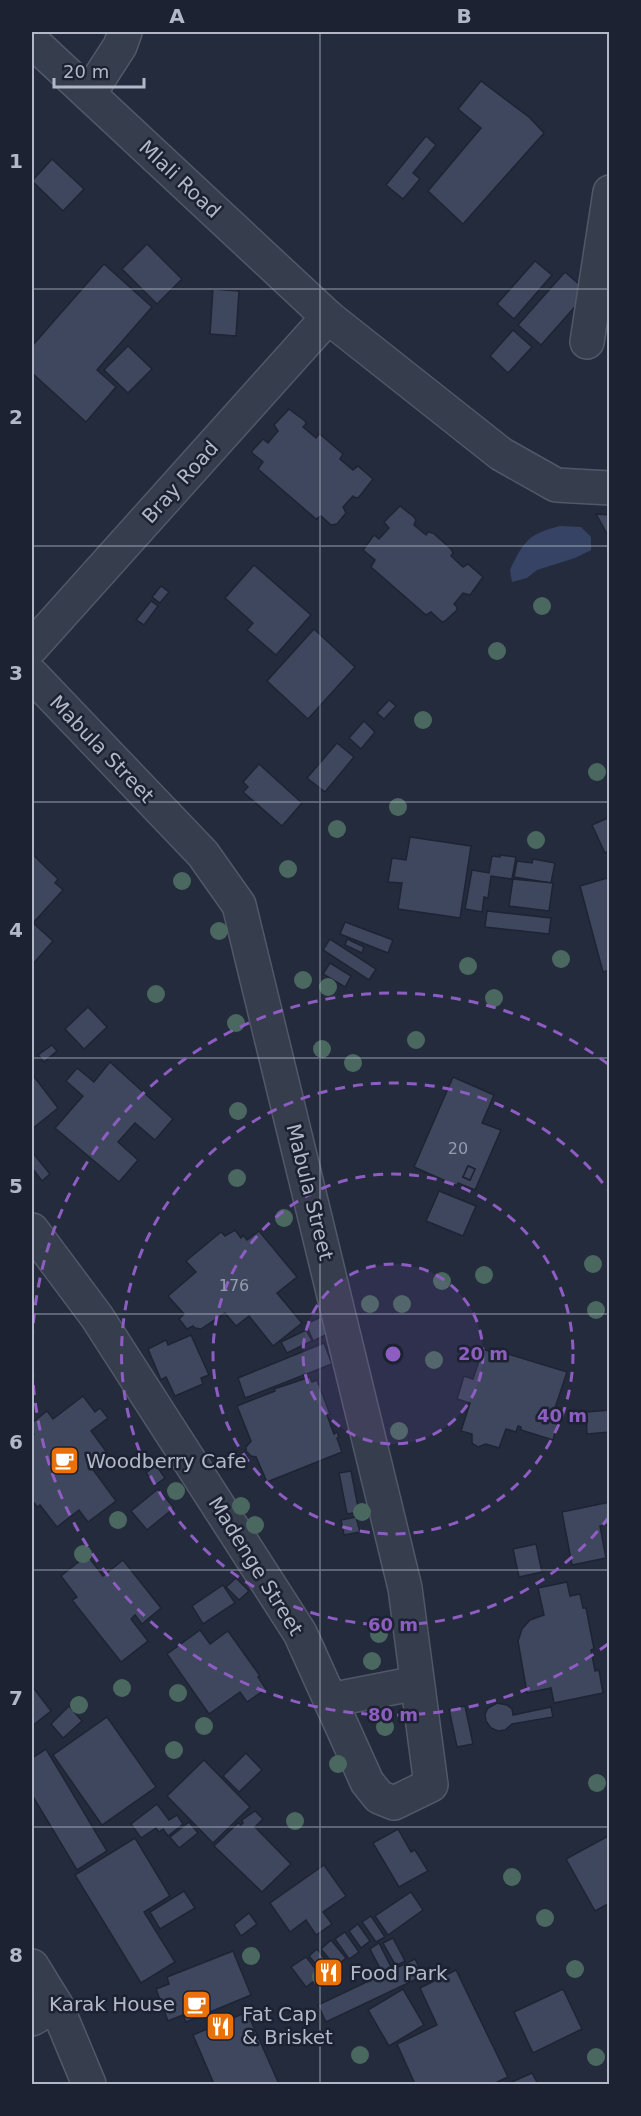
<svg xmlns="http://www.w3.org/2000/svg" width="641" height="2116" font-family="'DejaVu Sans',sans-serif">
<rect width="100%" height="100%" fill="#232b3d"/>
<path fill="#364364" d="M 560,526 L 581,527 L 591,537 L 591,550 L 575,558 L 537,570 L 527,578 L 512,582 L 510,570 C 524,541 528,534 560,526 Z"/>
<g fill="#3e475d" stroke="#1e2434" stroke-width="1.5" fill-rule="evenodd">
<path d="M 481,81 L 529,117 L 544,133 L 463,224 L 428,191 L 481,128 L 458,109 Z"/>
<path d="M 426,136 L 436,145 L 413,173 L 420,179 L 403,199 L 386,185 Z"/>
<path d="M 52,159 L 84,189 L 63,211 L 32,181 Z"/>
<path d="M 147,244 L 182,279 L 157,304 L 122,269 Z"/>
<path d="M 535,261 L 552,275 L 514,319 L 497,304 Z"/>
<path d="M 104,264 L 152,307 L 97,370 L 116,387 L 86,422 L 32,373 L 32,346 Z"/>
<path d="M 565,272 L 588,292 L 541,345 L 518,325 Z"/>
<path d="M 213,289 L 239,291 L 236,336 L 210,334 Z"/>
<path d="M 513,330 L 532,347 L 508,373 L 490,356 Z"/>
<path d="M 128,346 L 152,369 L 128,393 L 104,370 Z"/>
<path d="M 289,409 L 305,421 L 306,424 L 303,427 L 316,438 L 319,434 L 321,435 L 343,454 L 340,459 L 353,470 L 358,466 L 373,479 L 359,497 L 356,498 L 353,496 L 343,507 L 346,513 L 337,524 L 331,525 L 321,516 L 316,519 L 258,469 L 263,462 L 252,453 L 252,451 L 263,439 L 268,443 L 278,431 L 274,425 Z"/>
<path d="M 400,506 L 414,517 L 416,520 L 414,525 L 426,535 L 428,532 L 433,533 L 451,549 L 453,553 L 451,556 L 463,567 L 468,564 L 483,577 L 470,595 L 463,593 L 454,604 L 457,607 L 457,610 L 445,621 L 442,622 L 431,612 L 426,615 L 371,567 L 375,560 L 363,550 L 374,535 L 379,539 L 389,528 L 384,522 Z"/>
<path d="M 596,514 L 610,515 L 610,539 Z"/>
<path d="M 254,565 L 311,615 L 276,655 L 247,630 L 253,623 L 225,598 Z"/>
<path d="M 161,586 L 169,592 L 160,603 L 152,597 Z"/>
<path d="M 151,601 L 158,606 L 144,625 L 136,620 Z"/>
<path d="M 314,629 L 355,667 L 308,719 L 267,681 Z"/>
<path d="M 389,700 L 396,706 L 384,719 L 377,713 Z"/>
<path d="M 364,721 L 375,732 L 361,749 L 349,738 Z"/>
<path d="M 337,743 L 354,757 L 325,792 L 307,778 Z"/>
<path d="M 259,764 L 302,803 L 282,826 L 243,792 L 248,787 L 243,782 Z"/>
<path d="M 610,817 L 610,850 L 605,853 L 592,825 Z"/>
<path d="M 410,837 L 471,846 L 460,918 L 398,909 L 402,883 L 388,882 L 392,858 L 406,860 Z"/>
<path d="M 32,854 L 58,879 L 55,883 L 63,890 L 33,923 L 53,941 L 32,965 Z"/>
<path d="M 500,855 L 516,857 L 512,879 L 491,876 L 488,898 L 484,897 L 482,912 L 465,909 L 472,870 L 489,873 L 492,856 L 500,857 Z"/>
<path d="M 533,859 L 555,863 L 551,883 L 514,877 L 517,861 L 532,863 Z"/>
<path d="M 607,878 L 610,887 L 610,970 L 603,972 L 580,886 Z"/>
<path d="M 513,879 L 553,883 L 549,911 L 509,906 Z"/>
<path d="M 487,911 L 551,918 L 549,934 L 485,927 Z"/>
<path d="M 345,922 L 393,940 L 388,953 L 340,934 Z"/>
<path d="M 330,939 L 376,969 L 369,980 L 323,950 Z"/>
<path d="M 347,939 L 364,947 L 362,953 L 345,945 Z"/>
<path d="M 330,963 L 351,976 L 345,987 L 323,974 Z"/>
<path d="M 88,1007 L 107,1027 L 84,1049 L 65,1029 Z"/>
<path d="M 52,1045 L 57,1051 L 44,1062 L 38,1055 Z"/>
<path d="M 110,1062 L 173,1119 L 155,1140 L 135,1123 L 118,1142 L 138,1160 L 119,1182 L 55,1128 L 83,1096 L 66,1081 L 77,1068 L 94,1082 Z"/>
<path d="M 32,1074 L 58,1108 L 32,1129 Z"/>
<path d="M 453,1077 L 494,1095 L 482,1123 L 501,1130 L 475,1190 L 458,1183 L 457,1186 L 414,1167 ZM 468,1166 L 475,1169 L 470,1180 L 463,1177 Z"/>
<path d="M 32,1152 L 50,1174 L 42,1181 L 32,1168 Z"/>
<path d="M 468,1166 L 475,1169 L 470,1180 L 463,1177 Z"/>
<path d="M 439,1191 L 476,1206 L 463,1236 L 426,1221 Z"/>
<path d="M 235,1230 L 241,1238 L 243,1235 L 247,1240 L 259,1231 L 297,1277 L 277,1293 L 302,1323 L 273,1346 L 249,1316 L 236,1326 L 225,1313 L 201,1329 L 195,1328 L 193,1326 L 187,1329 L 179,1319 L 184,1314 L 168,1296 L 196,1272 L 186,1261 L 221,1232 L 225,1236 Z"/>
<path d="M 325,1315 L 328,1334 L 313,1341 L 306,1324 Z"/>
<path d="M 306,1330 L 312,1341 L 287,1353 L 281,1342 Z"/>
<path d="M 191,1335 L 209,1375 L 201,1378 L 203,1384 L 175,1396 L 166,1377 L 161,1380 L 148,1349 L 166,1340 L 168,1345 Z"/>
<path d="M 324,1343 L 332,1364 L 245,1398 L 238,1378 Z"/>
<path d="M 483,1349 L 494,1353 L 495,1350 L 567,1372 L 551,1420 L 558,1422 L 553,1440 L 521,1430 L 521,1427 L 518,1426 L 516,1432 L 506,1429 L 499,1448 L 486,1444 L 478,1447 L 472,1443 L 472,1434 L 461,1431 L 470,1403 L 457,1399 L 464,1376 L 473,1379 Z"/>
<path d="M 310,1377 L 312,1382 L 317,1380 L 330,1414 L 327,1415 L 334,1434 L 337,1432 L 339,1437 L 337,1438 L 342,1452 L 267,1482 L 256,1457 L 251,1456 L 246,1451 L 246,1447 L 251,1441 L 237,1406 L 275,1391 L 274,1389 Z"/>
<path d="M 83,1396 L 95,1412 L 100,1408 L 108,1418 L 91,1431 L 108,1454 L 91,1467 L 116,1501 L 88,1522 L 79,1510 L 57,1527 L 40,1505 L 37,1507 L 32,1500 L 32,1435 L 34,1434 L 32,1431 L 32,1423 L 47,1411 L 53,1419 Z"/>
<path d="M 610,1410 L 610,1432 L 587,1434 L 586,1412 Z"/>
<path d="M 156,1465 L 165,1478 L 155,1485 L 146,1473 Z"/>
<path d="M 351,1471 L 359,1512 L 347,1514 L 339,1473 Z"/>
<path d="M 158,1489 L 174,1508 L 147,1530 L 131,1511 Z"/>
<path d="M 610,1502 L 610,1524 L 600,1526 L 606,1558 L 572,1565 L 562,1512 Z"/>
<path d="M 356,1517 L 360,1532 L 344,1535 L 341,1520 Z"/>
<path d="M 536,1544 L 542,1572 L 519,1577 L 513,1549 Z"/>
<path d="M 87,1555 L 103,1576 L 123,1560 L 161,1608 L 142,1624 L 135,1615 L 131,1619 L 148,1641 L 121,1662 L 72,1600 L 77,1597 L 61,1576 Z"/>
<path d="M 236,1578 L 249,1591 L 239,1600 L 226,1587 Z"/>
<path d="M 567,1582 L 570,1596 L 580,1594 L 583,1608 L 586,1608 L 594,1649 L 591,1650 L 595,1671 L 599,1670 L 603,1693 L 554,1703 L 551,1688 L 527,1693 L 518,1641 L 522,1629 L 530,1620 L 544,1615 L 538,1588 Z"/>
<path d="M 223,1585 L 235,1603 L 203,1624 L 192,1606 Z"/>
<path d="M 200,1630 L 210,1644 L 228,1631 L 260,1676 L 258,1677 L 266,1689 L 247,1702 L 240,1692 L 209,1714 L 167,1654 Z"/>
<path d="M 32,1686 L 51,1711 L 32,1726 Z"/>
<path d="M 497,1703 L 507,1705 L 512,1709 L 513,1715 L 551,1707 L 553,1717 L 512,1724 L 505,1730 L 498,1731 L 491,1728 L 486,1721 L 485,1714 L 488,1708 Z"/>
<path d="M 69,1706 L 82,1721 L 63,1738 L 51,1724 Z"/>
<path d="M 465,1706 L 473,1744 L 457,1747 L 449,1709 Z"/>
<path d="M 107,1717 L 156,1787 L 102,1825 L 53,1755 Z"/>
<path d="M 46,1749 L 107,1851 L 77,1870 L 32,1795 L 32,1758 Z"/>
<path d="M 246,1753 L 262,1770 L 239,1792 L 223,1776 Z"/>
<path d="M 204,1760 L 250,1807 L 213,1843 L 167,1796 Z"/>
<path d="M 157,1804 L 169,1820 L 177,1815 L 183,1824 L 168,1836 L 163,1829 L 159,1832 L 156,1828 L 141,1838 L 131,1824 Z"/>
<path d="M 255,1811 L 263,1819 L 255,1827 L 291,1864 L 262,1892 L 214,1846 L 238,1823 L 241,1825 L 243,1823 L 242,1820 Z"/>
<path d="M 189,1822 L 198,1833 L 179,1848 L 170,1837 Z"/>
<path d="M 398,1829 L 411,1852 L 415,1850 L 428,1871 L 399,1887 L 373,1843 Z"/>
<path d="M 610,1835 L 610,1903 L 595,1911 L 566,1859 Z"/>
<path d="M 135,1838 L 170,1896 L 144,1912 L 175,1962 L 141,1983 L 75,1875 Z"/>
<path d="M 324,1865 L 346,1896 L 323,1912 L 332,1924 L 316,1935 L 306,1920 L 290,1932 L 270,1903 Z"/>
<path d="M 184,1891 L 195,1908 L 160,1929 L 150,1912 Z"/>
<path d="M 411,1892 L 423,1910 L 388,1935 L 375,1916 Z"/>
<path d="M 249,1913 L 257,1924 L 241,1936 L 234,1925 Z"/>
<path d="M 371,1916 L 385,1937 L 376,1942 L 362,1922 Z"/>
<path d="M 358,1924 L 370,1941 L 361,1948 L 349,1931 Z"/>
<path d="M 345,1932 L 359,1952 L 349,1959 L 335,1939 Z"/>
<path d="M 393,1938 L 405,1961 L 396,1966 L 383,1943 Z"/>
<path d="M 331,1940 L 346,1958 L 336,1967 L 321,1949 Z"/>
<path d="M 379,1943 L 391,1967 L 382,1972 L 370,1949 Z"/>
<path d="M 317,1949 L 332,1968 L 324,1974 L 309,1956 Z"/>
<path d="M 233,1951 L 251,1995 L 186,2022 L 183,2015 L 168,2021 L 156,1989 L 169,1984 L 167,1977 Z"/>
<path d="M 306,1957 L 321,1976 L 306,1987 L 291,1967 Z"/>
<path d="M 415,1959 L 423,1976 L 326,2022 L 318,2005 Z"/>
<path d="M 456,1970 L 508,2077 L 493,2084 L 415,2084 L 397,2044 L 437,2025 L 420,1988 Z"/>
<path d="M 403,1989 L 424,2025 L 389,2046 L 368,2010 Z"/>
<path d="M 563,1989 L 582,2029 L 533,2053 L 514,2012 Z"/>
<path d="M 247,2012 L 279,2084 L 214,2084 L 193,2035 Z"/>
<path d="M 532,2073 L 538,2084 L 507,2084 Z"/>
</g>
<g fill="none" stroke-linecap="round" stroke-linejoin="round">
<defs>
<g id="minor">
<path d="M 32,41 L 328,317 L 501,454 L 556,485 L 610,488"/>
<path d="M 89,94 L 120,46 L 125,32"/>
<path d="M 587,342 L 610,192"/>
<path d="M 32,647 L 328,317"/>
<path d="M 32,675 L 203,854 L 239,905 L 405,1588 L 431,1785 L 394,1803 L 379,1797 L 367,1782 L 300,1633 L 97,1317 L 32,1230"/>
<path d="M 330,1700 L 417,1683"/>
<path d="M 32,1966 L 56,2005 L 89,2084"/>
<path d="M 32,2019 L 56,2005"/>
</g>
</defs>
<use href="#minor" stroke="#525868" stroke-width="36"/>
<use href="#minor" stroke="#363d4d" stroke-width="33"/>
</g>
<g fill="#4a685f">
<circle cx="542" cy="606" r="9"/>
<circle cx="497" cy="651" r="9"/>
<circle cx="423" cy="720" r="9"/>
<circle cx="597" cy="772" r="9"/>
<circle cx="398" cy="807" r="9"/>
<circle cx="337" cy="829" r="9"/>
<circle cx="536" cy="840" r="9"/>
<circle cx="288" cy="869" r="9"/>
<circle cx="182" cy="881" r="9"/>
<circle cx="219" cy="931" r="9"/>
<circle cx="561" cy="959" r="9"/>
<circle cx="468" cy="966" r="9"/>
<circle cx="303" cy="980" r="9"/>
<circle cx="328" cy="987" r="9"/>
<circle cx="156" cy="994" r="9"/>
<circle cx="494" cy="998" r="9"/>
<circle cx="236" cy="1023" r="9"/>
<circle cx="416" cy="1040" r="9"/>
<circle cx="322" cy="1049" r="9"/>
<circle cx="353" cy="1063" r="9"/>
<circle cx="238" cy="1111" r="9"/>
<circle cx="237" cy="1178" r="9"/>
<circle cx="284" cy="1218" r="9"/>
<circle cx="593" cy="1264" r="9"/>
<circle cx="484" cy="1275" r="9"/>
<circle cx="442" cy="1281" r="9"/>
<circle cx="370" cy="1304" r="9"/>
<circle cx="402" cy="1304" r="9"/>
<circle cx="596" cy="1310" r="9"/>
<circle cx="434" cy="1360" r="9"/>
<circle cx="399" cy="1431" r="9"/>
<circle cx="176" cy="1491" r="9"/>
<circle cx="241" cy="1506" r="9"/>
<circle cx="362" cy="1512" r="9"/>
<circle cx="118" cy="1520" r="9"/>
<circle cx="255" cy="1525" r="9"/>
<circle cx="83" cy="1554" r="9"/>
<circle cx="379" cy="1634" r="9"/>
<circle cx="372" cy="1661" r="9"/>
<circle cx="122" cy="1688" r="9"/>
<circle cx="178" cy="1693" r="9"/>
<circle cx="79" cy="1705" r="9"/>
<circle cx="204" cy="1726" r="9"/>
<circle cx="385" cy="1727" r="9"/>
<circle cx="174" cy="1750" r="9"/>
<circle cx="338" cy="1764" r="9"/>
<circle cx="597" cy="1783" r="9"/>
<circle cx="295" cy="1821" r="9"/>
<circle cx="512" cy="1877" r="9"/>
<circle cx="545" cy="1918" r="9"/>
<circle cx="251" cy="1956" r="9"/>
<circle cx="575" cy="1969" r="9"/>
<circle cx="321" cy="1977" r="9"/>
<circle cx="360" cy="2055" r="9"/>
<circle cx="596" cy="2057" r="9"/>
</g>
<path fill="none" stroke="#b2b8c8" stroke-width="1.5" stroke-opacity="0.55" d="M 320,32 L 320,2084M 32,289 L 610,289M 32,546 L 610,546M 32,802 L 610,802M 32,1058 L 610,1058M 32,1314 L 610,1314M 32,1570 L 610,1570M 32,1827 L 610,1827"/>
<circle cx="393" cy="1354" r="90" fill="#8e5dc2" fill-opacity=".12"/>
<g fill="none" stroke="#8e5dc2" stroke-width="3" stroke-dasharray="10 8">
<circle cx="393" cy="1354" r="90"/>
<circle cx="393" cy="1354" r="180"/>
<path d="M609 1517A271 271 0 1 1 609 1191"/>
<path d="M608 1644A361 361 0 1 1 608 1064"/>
</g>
<defs>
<symbol id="cafe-square" viewBox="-11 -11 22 22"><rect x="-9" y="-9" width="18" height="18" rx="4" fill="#e8710a" stroke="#1c2232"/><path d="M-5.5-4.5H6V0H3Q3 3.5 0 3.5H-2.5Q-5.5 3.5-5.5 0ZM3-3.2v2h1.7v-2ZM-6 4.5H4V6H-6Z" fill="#fff"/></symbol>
<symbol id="restaurant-square" viewBox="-11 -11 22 22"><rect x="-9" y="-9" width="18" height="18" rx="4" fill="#e8710a" stroke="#1c2232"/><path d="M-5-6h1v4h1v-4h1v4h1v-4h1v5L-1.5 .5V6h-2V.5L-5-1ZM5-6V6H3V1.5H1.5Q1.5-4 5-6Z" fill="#fff"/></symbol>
</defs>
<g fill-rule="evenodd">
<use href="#cafe-square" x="48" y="1444" width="33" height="33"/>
<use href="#restaurant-square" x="312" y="1956" width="33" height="33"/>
<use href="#cafe-square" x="180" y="1988" width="33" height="33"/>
<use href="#restaurant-square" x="204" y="2010" width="33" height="33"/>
</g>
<g text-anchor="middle" stroke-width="5" stroke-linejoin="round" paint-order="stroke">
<g font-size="16" fill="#959cad">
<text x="458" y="1154">20</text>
<text x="234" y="1291">176</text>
</g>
<g font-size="20" fill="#b2b8c8" stroke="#1c2232">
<text transform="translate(180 179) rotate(43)" y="7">Mlali Road</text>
<text transform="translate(180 482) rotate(-48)" y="7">Bray Road</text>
<text transform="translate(102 749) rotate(46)" y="7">Mabula Street</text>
<text transform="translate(310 1192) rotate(76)" y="7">Mabula Street</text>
<text transform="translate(256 1566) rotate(58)" y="7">Madenge Street</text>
</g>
<g font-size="20" fill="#b2b8c8" stroke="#1c2232" text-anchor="start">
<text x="86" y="1468">Woodberry Cafe</text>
<text x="350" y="1980">Food Park</text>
<text x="175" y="2011" text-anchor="end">Karak House</text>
<text x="242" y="2021">Fat Cap<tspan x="242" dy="23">&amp; Brisket</tspan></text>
</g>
</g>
<circle cx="393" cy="1354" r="9" fill="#8e5dc2" stroke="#1c2232" stroke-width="3"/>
<g font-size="18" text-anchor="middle" font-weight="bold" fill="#8e5dc2" stroke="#1c2232" stroke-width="5" stroke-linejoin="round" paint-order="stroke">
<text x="483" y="1360">20 m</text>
<text x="562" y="1422">40 m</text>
<text x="393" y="1631">60 m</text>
<text x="393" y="1721">80 m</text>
</g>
<rect width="641" height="2116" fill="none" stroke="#1c2232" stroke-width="66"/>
<path d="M54 78v9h90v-9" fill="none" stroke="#b2b8c8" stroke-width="3"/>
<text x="63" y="78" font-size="18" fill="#b2b8c8" stroke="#1c2232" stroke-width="4.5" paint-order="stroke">20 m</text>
<rect x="33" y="33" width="575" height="2050" fill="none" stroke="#b2b8c8" stroke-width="2"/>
<g font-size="20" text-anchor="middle" font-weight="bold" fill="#b2b8c8">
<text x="177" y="23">A</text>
<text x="464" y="23">B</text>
<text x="16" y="168">1</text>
<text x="16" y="424">2</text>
<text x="16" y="680">3</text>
<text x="16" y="937">4</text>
<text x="16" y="1193">5</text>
<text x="16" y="1449">6</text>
<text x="16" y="1705">7</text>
<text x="16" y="1962">8</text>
</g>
</svg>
